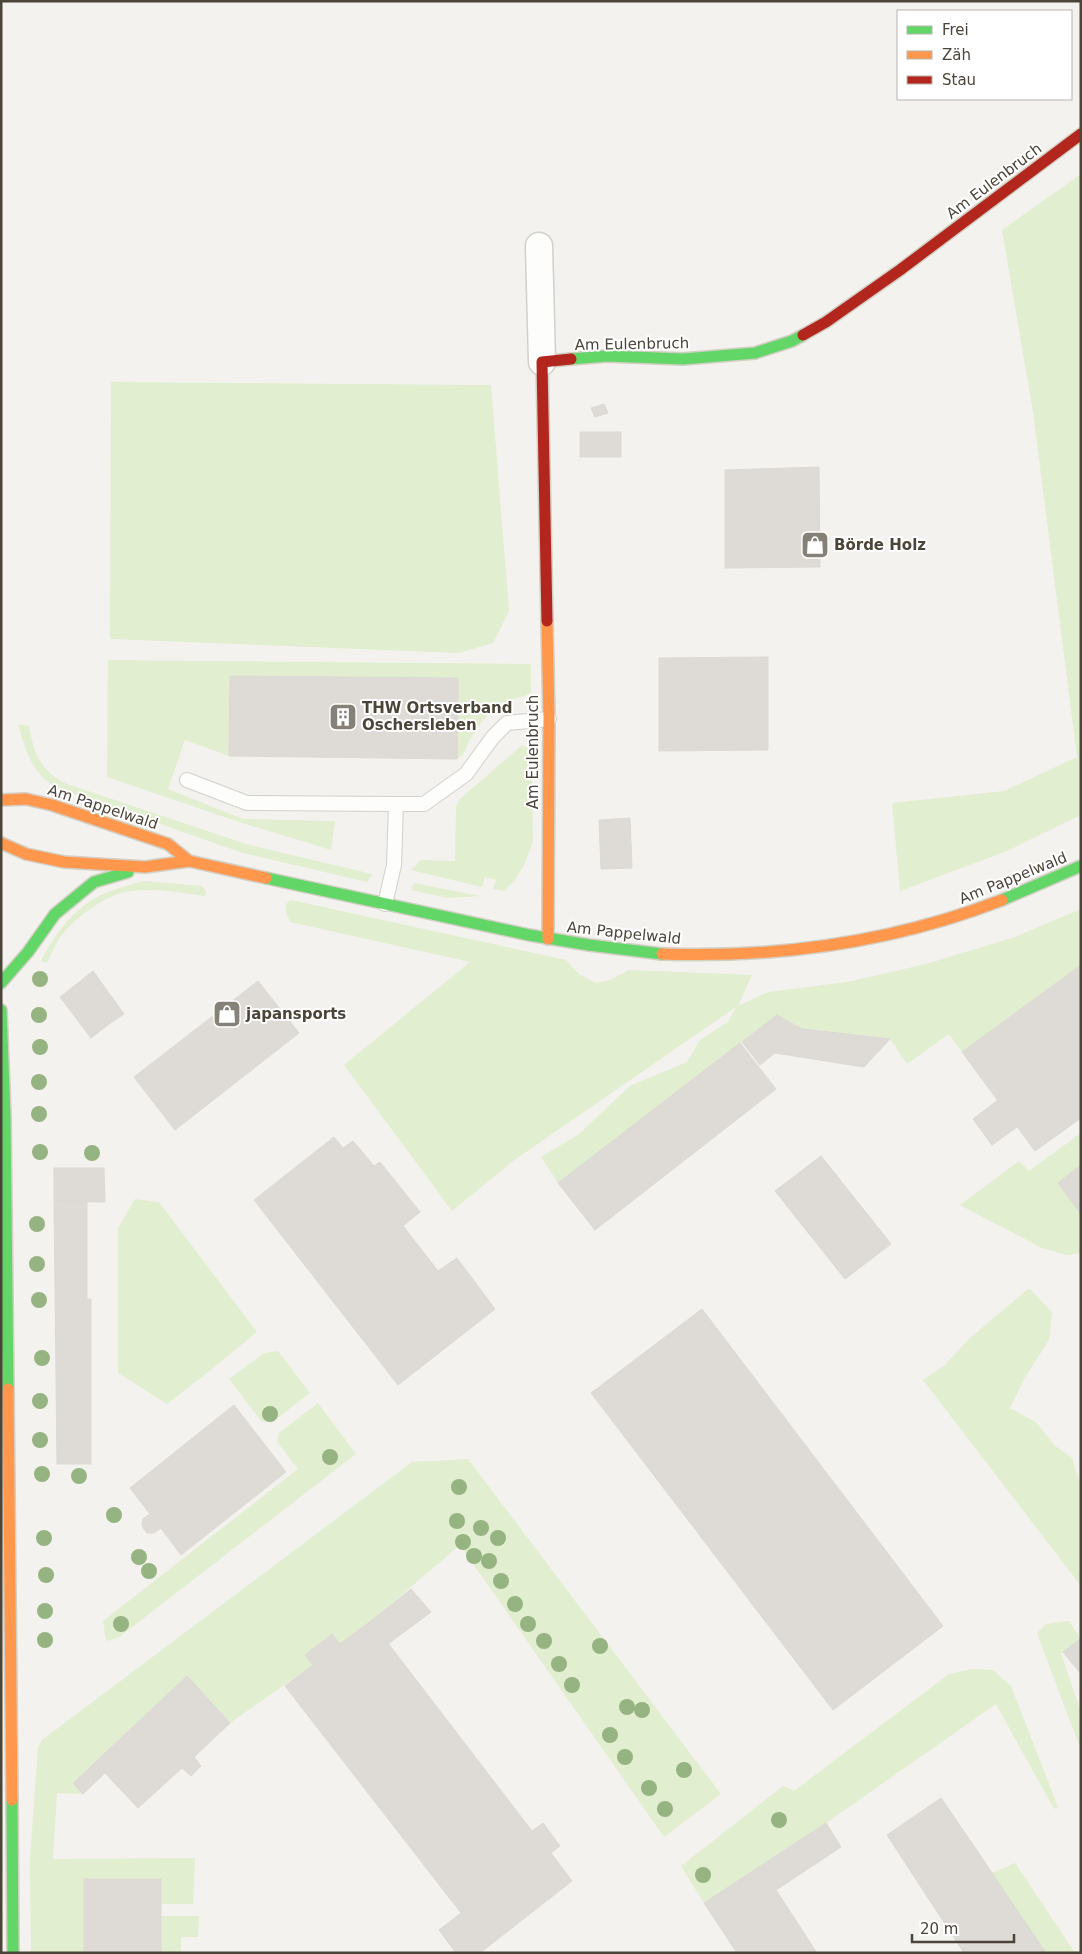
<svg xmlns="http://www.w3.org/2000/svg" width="1082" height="1954" font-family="'DejaVu Sans',sans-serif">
<rect width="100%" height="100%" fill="#f4f2ee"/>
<g fill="#e1eecf">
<path d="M 1081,174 L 1081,815 L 1007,851 L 900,891 L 892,803 L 1004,791 L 1077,757 L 1033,412 L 1002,230 Z"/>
<path d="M 111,382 L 491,385 L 509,611 L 493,643 L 459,653 L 110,639 Z"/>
<path d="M 108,660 L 531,664 L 531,693 C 520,699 505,699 495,708 C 486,716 478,726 472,736 C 467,744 466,754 457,759 L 457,678 L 230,676 L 229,756 L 185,740 L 168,789 L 243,819 L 335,821 L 331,850 L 239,822 L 107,777 Z"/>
<path d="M 18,724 L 29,726 C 34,754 40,771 67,784 L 246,844 L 372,874 L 367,882 L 243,853 L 57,788 C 32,774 25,750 18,724 Z"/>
<path d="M 522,745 L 532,750 L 533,842 L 524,865 L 514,881 L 504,891 L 493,889 L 496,880 L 485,877 L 482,887 L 411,870 L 421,860 L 455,861 L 456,807 L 460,799 Z"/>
<path d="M 143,881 L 202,886 L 206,891 L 205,896 C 181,893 155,888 132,891 C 107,893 73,919 59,939 C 54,946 51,955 47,963 L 41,961 C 54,936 70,913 94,899 C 109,890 127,886 143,881 Z"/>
<path d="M 414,883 L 480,896 L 448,898 L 411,890 Z"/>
<path d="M 291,900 L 566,960 L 579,974 L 596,983 L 610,980 L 629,970 L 752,975 L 738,1006 L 768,992 L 847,982 L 926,964 L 1015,937 L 1081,909 L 1081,965 L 962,1052 L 949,1034 L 907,1064 L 890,1039 L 802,1029 L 777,1015 L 558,1183 L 541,1157 L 579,1134 L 630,1086 L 687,1062 L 700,1040 L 728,1022 L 736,1007 L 513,1161 L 452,1211 L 344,1065 L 470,962 L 290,922 L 286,912 L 286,904 Z"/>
<path d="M 1081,1133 L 1081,1165 L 1058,1183 L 1081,1214 L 1081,1253 L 1067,1255 L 1042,1248 L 960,1205 L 1019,1161 L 1029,1171 Z"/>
<path d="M 135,1199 L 159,1202 L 257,1332 L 208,1372 L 167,1404 L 118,1373 L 118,1228 Z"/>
<path d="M 1029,1288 L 1052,1312 L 1049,1340 L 1024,1379 L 1010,1408 L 1037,1423 L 1054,1445 L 1072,1458 L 1081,1487 L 1081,1586 L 923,1380 L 945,1365 L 969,1339 Z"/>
<path d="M 278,1351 L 310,1393 L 272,1422 L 262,1422 L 229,1379 L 264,1353 Z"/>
<path d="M 318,1403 L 356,1454 L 118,1638 L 106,1641 L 103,1621 L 298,1469 L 277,1442 L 279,1433 Z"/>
<path d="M 468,1459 L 721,1794 L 664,1837 L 460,1545 L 371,1621 L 340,1644 L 331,1634 L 305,1655 L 313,1665 L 230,1723 L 187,1676 L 73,1782 L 83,1794 L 57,1793 L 53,1859 L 195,1858 L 193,1904 L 161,1904 L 161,1880 L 84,1879 L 84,1953 L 31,1953 L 30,1859 L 38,1747 L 42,1740 L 412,1462 Z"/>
<path d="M 1069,1621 L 1080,1638 L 1061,1653 L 1081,1713 L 1081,1750 L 1037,1633 L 1046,1624 Z"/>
<path d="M 971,1669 L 993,1670 L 1011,1686 L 1058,1807 L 1054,1809 L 996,1704 L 826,1823 L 704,1903 L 681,1866 L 783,1786 L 794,1791 L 949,1674 Z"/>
<path d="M 1015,1863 L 1075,1953 L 1046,1953 L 992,1873 Z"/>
<path d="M 161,1916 L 199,1916 L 198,1937 L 181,1937 L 181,1953 L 161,1953 Z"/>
</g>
<g fill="#dedbd6" stroke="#dcd9d4">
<path d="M 604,404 L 608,413 L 595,417 L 591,408 Z"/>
<rect x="580" y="432" width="41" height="25"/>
<path d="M 819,467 L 820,567 L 725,568 L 725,470 Z"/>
<path d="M 768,657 L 768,750 L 659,751 L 659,658 Z"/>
<path d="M 230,676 L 458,678 L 457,759 L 229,756 Z"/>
<path d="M 630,818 L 632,868 L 601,869 L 599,820 Z"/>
<path d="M 1081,965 L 1081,1118 L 1035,1151 L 962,1052 Z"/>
<path d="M 93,971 L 124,1014 L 109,1024 L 78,983 Z"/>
<path d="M 258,981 L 299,1033 L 175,1130 L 134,1077 Z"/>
<path d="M 78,983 L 109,1024 L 91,1038 L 60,997 Z"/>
<path d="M 777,1015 L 802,1029 L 890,1039 L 864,1067 L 775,1053 L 760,1065 L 742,1042 Z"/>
<path d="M 740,1043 L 776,1089 L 595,1230 L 558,1183 Z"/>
<path d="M 998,1100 L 1017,1127 L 992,1145 L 973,1119 Z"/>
<path d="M 334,1137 L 343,1148 L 353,1141 L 374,1166 L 380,1162 L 420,1212 L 403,1226 L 438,1271 L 457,1258 L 495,1309 L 398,1385 L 254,1200 Z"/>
<path d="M 821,1156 L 891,1244 L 845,1279 L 775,1191 Z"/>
<path d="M 1081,1165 L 1081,1214 L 1058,1183 Z"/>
<path d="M 54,1168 L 104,1168 L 105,1202 L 54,1201 Z"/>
<path d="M 54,1201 L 87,1202 L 87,1299 L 91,1299 L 91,1464 L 57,1464 Z"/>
<path d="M 702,1309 L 943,1626 L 833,1710 L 591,1393 Z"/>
<path d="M 234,1405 L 286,1472 L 181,1555 L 161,1528 L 154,1533 L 147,1533 L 144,1529 L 142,1525 L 143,1519 L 150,1514 L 130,1488 Z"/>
<path d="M 411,1589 L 431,1612 L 388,1644 L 371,1621 Z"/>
<path d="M 371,1621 L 532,1831 L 543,1823 L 560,1846 L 551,1853 L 572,1881 L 480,1953 L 456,1953 L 439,1930 L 461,1913 L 285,1686 L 313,1665 L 305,1655 L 332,1634 L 340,1644 Z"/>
<path d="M 1081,1638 L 1081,1674 L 1063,1652 Z"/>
<path d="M 187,1676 L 230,1723 L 194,1757 L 201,1766 L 191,1776 L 182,1768 L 138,1808 L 105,1773 L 83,1794 L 73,1783 Z"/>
<path d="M 941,1798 L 978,1852 L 1046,1953 L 964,1953 L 887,1835 Z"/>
<path d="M 826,1823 L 841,1847 L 776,1890 L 817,1953 L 737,1953 L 704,1903 Z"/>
<rect x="84" y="1879" width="77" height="74"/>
</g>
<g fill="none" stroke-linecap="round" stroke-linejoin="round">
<defs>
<g id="lane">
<path d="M 187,780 L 247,803 L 396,804 L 394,865 L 385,904"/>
<path d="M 396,804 L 424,804 L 466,774 L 493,737 L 507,723 L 549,719"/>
</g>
<path id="street" d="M 539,246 L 542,362"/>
<g id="fast">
<path d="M 571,359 L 607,356 L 683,359 L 755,353 L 792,341 L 803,335"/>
<path d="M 266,878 L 529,935 L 589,945 L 662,954"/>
<path d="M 1002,900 L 1081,866"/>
<path d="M 1,983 L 28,952 L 55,914 L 94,882 L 128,872"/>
<path d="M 1,1010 L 5,1117 L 8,1389"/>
<path d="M 12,1800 L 13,1953"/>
</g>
<g id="slow">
<path d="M 547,621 L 549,719 L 548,939"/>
<path d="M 1,800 L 26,799 L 52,805 L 168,844 L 189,861"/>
<path d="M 1,843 L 26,854 L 64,862 L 145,867 L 189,861 L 266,878"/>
<path d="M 662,954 C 777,958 894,942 1002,900"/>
<path d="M 8,1389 L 12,1800"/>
</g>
<g id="jam">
<path d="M 803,335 L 826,322 L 900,270 L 1081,134"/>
<path d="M 547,621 L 542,362 L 571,359"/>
</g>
</defs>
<use href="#lane" stroke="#d2d0cb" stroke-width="16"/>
<use href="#street" stroke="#d2d0cb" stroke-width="29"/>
<use href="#fast" stroke="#d3cfc5" stroke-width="14"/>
<use href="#slow" stroke="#d3cfc5" stroke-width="14"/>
<use href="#jam" stroke="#d3cfc5" stroke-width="14"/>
<use href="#lane" stroke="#fdfdfc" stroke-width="14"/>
<use href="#street" stroke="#fdfdfc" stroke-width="26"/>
<use href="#fast" stroke="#63d668" stroke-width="11"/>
<use href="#slow" stroke="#ff974d" stroke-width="11"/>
<use href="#jam" stroke="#b3261e" stroke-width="11"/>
</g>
<g fill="#96b382">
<circle cx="40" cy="979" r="8"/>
<circle cx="39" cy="1015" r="8"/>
<circle cx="40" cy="1047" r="8"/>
<circle cx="39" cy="1082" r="8"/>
<circle cx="39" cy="1114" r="8"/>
<circle cx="40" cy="1152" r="8"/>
<circle cx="92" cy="1153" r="8"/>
<circle cx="37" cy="1224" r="8"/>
<circle cx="37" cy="1264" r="8"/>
<circle cx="39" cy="1300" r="8"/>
<circle cx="42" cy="1358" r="8"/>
<circle cx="40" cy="1401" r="8"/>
<circle cx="270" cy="1414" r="8"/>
<circle cx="40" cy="1440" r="8"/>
<circle cx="330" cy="1457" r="8"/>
<circle cx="42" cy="1474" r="8"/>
<circle cx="79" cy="1476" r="8"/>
<circle cx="459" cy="1487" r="8"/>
<circle cx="114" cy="1515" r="8"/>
<circle cx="457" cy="1521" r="8"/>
<circle cx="481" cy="1528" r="8"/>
<circle cx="44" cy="1538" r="8"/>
<circle cx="498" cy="1538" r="8"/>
<circle cx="463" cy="1542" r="8"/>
<circle cx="474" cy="1556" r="8"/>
<circle cx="139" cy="1557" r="8"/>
<circle cx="489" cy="1561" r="8"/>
<circle cx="149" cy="1571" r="8"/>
<circle cx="46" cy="1575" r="8"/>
<circle cx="501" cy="1581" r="8"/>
<circle cx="515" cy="1604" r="8"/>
<circle cx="45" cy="1611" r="8"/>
<circle cx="121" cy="1624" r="8"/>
<circle cx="528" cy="1624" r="8"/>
<circle cx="45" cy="1640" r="8"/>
<circle cx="544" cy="1641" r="8"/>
<circle cx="600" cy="1646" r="8"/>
<circle cx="559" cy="1664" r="8"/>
<circle cx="572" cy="1685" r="8"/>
<circle cx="627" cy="1707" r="8"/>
<circle cx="642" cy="1710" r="8"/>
<circle cx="610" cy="1735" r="8"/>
<circle cx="625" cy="1757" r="8"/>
<circle cx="684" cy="1770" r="8"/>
<circle cx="649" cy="1788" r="8"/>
<circle cx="665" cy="1809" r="8"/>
<circle cx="779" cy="1820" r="8"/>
<circle cx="703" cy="1875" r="8"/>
</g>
<defs>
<symbol id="shop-square" viewBox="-11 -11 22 22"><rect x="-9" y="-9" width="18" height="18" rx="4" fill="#868178" stroke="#fff"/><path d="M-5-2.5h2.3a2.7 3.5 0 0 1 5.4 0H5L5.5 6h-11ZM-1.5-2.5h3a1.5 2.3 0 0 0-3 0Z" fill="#fff"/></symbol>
<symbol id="building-square" viewBox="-11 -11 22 22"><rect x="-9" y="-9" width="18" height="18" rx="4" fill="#868178" stroke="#fff"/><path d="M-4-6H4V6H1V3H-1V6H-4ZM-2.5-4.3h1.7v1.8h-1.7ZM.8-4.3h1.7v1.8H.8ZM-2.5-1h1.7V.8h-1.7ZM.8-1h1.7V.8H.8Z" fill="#fff"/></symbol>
</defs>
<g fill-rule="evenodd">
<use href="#shop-square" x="799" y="529" width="32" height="32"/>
<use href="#building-square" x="327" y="701" width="32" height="32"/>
<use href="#shop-square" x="211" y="998" width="32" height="32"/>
</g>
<g text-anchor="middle" stroke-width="4" stroke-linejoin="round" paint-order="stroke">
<g font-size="15" fill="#4b4439" stroke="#fff">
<text transform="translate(994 181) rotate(-37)" y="5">Am Eulenbruch</text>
<text transform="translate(632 344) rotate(-1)" y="5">Am Eulenbruch</text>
<text transform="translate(533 752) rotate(-90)" y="5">Am Eulenbruch</text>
<text transform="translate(103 807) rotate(18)" y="5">Am Pappelwald</text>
<text transform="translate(1013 878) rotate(-22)" y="5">Am Pappelwald</text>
<text transform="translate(624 933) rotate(6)" y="5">Am Pappelwald</text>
</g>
<g font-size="15" font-weight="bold" fill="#4b4439" stroke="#fff" text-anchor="start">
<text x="834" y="550">Börde Holz</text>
<text x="362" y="713">THW Ortsverband<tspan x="362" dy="17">Oschersleben</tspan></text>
<text x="246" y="1019">japansports</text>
</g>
</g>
<rect width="1082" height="1954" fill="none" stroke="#4b4439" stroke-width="5"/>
<rect x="897" y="10" width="175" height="90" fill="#ffffff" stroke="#b7b4b0"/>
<rect x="907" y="26" width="25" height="8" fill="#63d668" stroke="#b7b4b0"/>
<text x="942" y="35" font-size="15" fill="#4b4439">Frei</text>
<rect x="907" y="51" width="25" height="8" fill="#ff974d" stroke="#b7b4b0"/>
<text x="942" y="60" font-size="15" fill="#4b4439">Zäh</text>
<rect x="907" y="76" width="25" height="8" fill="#b3261e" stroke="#b7b4b0"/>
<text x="942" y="85" font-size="15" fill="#4b4439">Stau</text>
<path d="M912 1934v8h102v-8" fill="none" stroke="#4b4439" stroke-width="2.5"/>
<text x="920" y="1934" font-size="15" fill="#4b4439" stroke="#ffffff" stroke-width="4" paint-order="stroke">20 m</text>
</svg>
